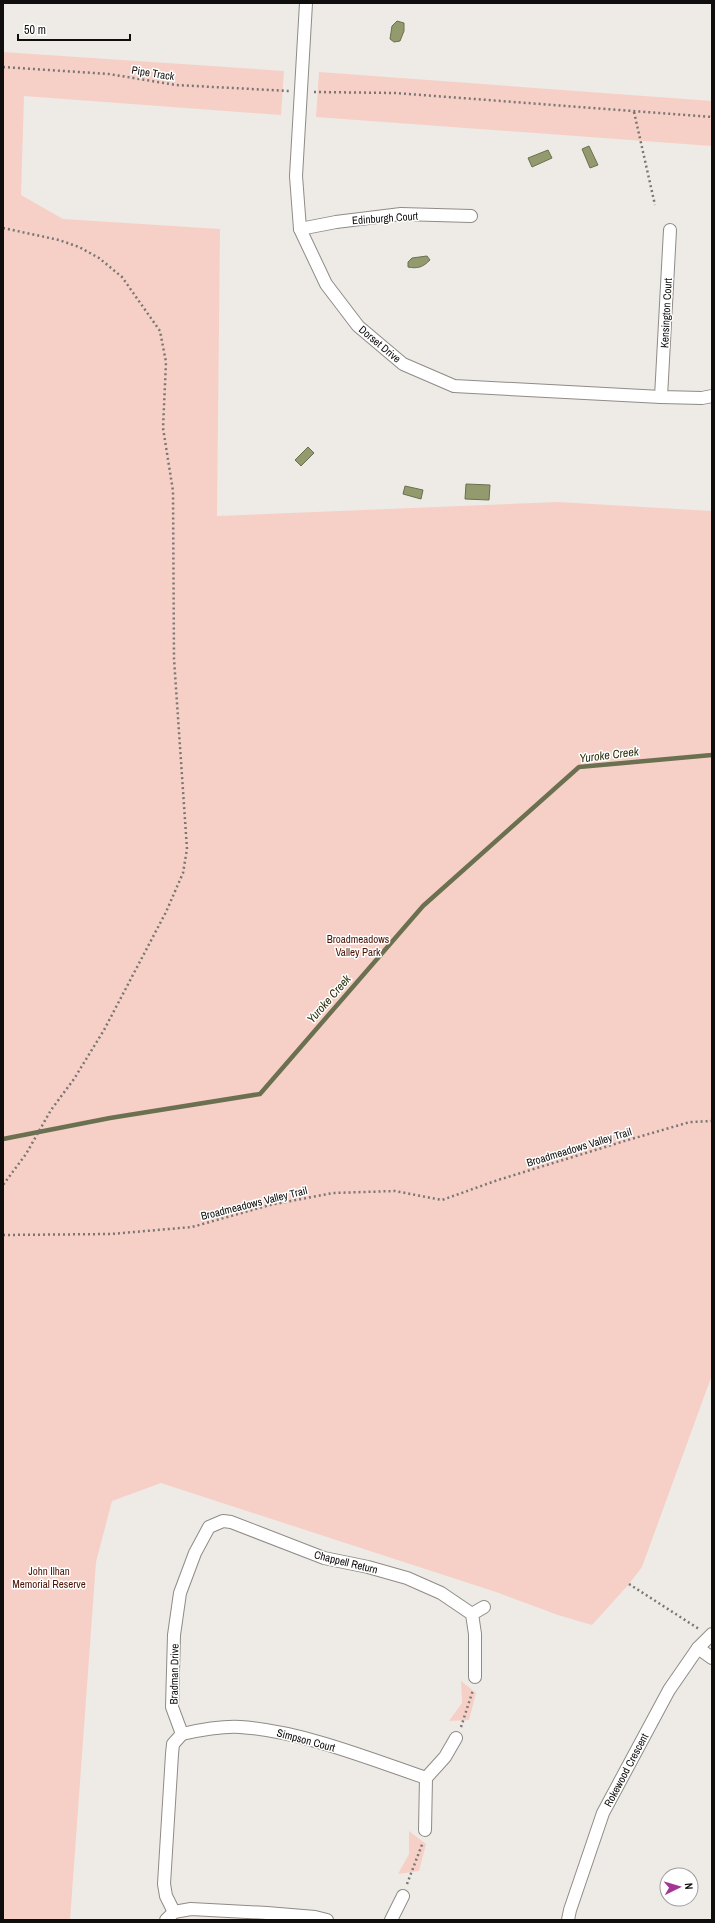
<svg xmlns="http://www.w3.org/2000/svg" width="715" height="1923" font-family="'Archivo Narrow',sans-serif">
<rect width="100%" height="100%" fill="#eeeae6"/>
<g fill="#f6d0c7">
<path d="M 3,52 L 284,71 L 281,115 L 24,96 L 21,195 L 63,219 L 220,229 L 217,516 L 558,502 L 712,511 L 712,1375 L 642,1567 L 629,1584 L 592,1625 L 558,1615 L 496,1592 L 161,1483 L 112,1501 L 96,1562 L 70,1920 L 3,1920 Z"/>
<path d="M 319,72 L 712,101 L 712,146 L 316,117 Z"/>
<path d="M 461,1681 L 476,1693 L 469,1720 L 449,1721 L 462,1703 Z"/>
<path d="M 409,1831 L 426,1844 L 419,1871 L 398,1874 L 409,1854 Z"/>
</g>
<g fill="#939a6d" stroke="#6b7050">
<path d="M 397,21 L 404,23 L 404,31 L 400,41 L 394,42 L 390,39 L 392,26 Z"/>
<path d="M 589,146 L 598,165 L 590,168 L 582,149 Z"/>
<path d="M 548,150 L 552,158 L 532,167 L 528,158 Z"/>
<path d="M 427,256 L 430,260 C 423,267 418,269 408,267 L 408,262 L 412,258 Z"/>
<path d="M 308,447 L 314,453 L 301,466 L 295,460 Z"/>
<path d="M 466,484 L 490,485 L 489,500 L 465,499 Z"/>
<path d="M 405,486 L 423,490 L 421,499 L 403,494 Z"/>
</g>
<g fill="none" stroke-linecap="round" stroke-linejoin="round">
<path stroke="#6b7050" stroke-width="4.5" d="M 3,1139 L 110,1118 L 260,1094 L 423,906 L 579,767 L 712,755"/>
<defs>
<g id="street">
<path d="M 306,3 L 296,176 L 300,229 L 326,284 L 358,326 L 403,364 L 454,386 L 661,397 L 702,398 L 712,396"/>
<path d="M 300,229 L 336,222 L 401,214 L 471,216"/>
<path d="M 661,397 L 670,230"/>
<path d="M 472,1614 L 484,1607"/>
<path d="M 698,1648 L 712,1658"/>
<path d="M 182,1734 L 172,1707 L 174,1635 L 180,1593 L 195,1553 L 209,1527 L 223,1521 L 231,1522 L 324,1558 L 368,1567 L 407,1578 L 441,1593 L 472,1614 L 475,1634 L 475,1677"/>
<path d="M 182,1734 C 200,1730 222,1726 240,1727 C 301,1731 368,1758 426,1778"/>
<path d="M 425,1830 L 426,1778 L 445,1757 L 456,1738"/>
<path d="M 174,1912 L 166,1896 L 164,1884 L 172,1754 L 173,1744 L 182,1734"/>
<path d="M 166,1920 L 174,1912 L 191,1909 L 267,1913 L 315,1917 L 327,1920"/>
<path d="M 391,1920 L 403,1896"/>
<path d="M 568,1920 L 570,1910 L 603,1813 L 669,1690 L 698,1648 L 712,1634"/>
</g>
</defs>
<use href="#street" stroke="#8f8c88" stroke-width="14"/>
<g stroke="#797674" stroke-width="2.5" stroke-dasharray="2 3" stroke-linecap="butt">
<path d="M 3,67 L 109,74 L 176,85 L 289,91"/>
<path d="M 314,92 L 395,93 L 712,117"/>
<path d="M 634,112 L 655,205"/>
<path d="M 3,228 L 59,240 L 79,247 L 99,258 L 122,277 L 160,331 L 166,362 L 163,428 L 173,491 L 174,659 L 187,849 L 183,873 L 166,912 L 104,1030 L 74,1079 L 51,1110 L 26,1154 L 3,1185"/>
<path d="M 3,1235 L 111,1234 L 192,1227 L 270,1205 L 333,1193 L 395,1191 L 442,1200 L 498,1180 L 628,1140 L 690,1122 L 712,1121"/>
<path d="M 629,1584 L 699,1629"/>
<path d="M 461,1727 L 473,1690"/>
<path d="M 407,1884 L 423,1842"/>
</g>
<use href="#street" stroke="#fff" stroke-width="12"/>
</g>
<g text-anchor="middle" stroke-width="3" stroke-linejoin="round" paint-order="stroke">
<g font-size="11" fill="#0f0e0d" stroke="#fff">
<text transform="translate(153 73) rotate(9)" y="4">Pipe Track</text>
<text transform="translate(385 218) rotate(-4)" y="4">Edinburgh Court</text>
<text transform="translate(666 313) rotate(-87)" y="4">Kensington Court</text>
<text transform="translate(380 344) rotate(40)" y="4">Dorset Drive</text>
<text transform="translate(579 1147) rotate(-17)" y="4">Broadmeadows Valley Trail</text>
<text transform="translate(254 1203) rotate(-14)" y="4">Broadmeadows Valley Trail</text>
<text transform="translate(346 1562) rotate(14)" y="4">Chappell Return</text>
<text transform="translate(174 1674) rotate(-89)" y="4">Bradman Drive</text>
<text transform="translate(306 1740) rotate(15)" y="4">Simpson Court</text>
<text transform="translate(626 1770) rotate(-62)" y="4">Rokewood Crescent</text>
</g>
<g font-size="11" fill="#4e1204" stroke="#fff">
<text x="358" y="943">Broadmeadows<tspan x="358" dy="13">Valley Park</tspan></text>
<text x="49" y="1575">John Ilhan<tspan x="49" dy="13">Memorial Reserve</tspan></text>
</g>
<g font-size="12" font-style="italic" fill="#2f330e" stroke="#fff">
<text transform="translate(609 755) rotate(-7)" y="4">Yuroke Creek</text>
<text transform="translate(329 999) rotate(-49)" y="4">Yuroke Creek</text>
</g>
</g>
<rect width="715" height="1923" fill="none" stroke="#0f0e0d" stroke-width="8"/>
<g transform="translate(679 1887) rotate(85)"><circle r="19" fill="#ffffff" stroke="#9f9f9e"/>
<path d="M0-3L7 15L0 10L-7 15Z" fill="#a33594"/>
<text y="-6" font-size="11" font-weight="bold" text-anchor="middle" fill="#0f0e0d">N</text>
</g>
<path d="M18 34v6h112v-6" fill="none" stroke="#0f0e0d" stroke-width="2"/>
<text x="24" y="34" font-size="12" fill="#0f0e0d" stroke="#ffffff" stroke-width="3" paint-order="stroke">50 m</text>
</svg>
